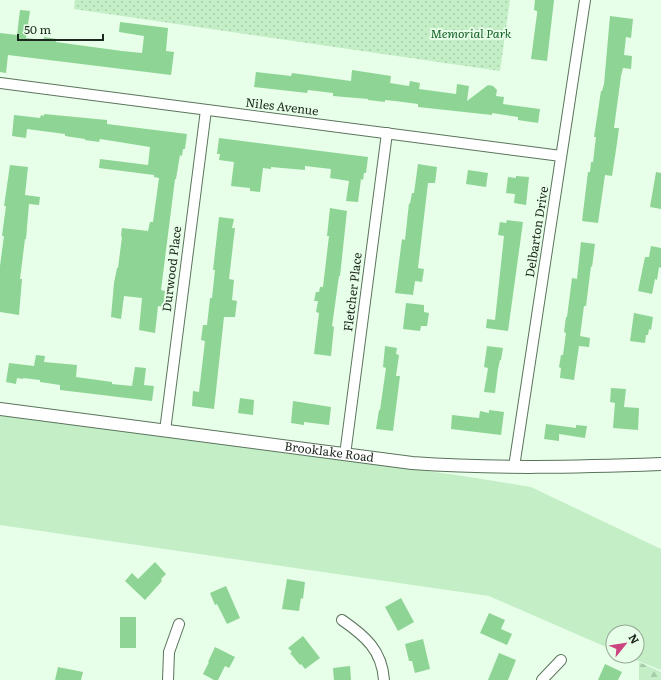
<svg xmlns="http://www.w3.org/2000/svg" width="661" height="680" font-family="Literata,serif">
<defs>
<pattern id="forest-firs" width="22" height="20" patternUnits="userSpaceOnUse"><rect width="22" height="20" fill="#c3eec6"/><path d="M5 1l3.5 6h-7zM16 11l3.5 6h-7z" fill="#a7ccaa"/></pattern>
<pattern id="park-dots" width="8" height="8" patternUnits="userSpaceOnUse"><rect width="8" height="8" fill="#c3eec6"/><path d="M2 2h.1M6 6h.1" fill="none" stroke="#a7ccaa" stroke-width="1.8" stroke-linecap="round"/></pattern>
</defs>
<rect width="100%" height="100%" fill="#e7fee8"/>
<path fill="#c3eec6" d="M 0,412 L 463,476 L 531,487 L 661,549 L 661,670 L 626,656 L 637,656 L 637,632 L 613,632 L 613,650 L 489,596 L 0,525 Z"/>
<path fill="url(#forest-firs)" d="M 639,662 L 661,672 L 661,680 L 639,680 Z"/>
<path fill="url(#park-dots)" d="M 75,0 L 510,0 L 500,71 L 74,9 Z"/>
<g fill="#8ed595">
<path d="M 535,0 L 554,0 L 547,61 L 531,59 L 537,14 L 537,11 L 534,10 Z"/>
<path d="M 20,10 L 30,11 L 26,38 L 44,40 L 44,37 L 57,39 L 56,42 L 122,51 L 142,53 L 144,36 L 119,32 L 120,22 L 168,28 L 166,51 L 174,52 L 171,75 L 8,55 L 6,73 L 0,72 L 0,33 L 17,35 Z"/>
<path d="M 610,16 L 633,19 L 631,38 L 626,37 L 624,55 L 632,56 L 631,69 L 623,68 L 621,76 L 614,128 L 619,128 L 617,143 L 612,176 L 605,175 L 598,223 L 582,221 L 588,172 L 590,172 L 591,162 L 593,162 L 596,137 L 594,137 L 601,91 L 602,91 L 604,84 Z"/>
<path d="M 352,70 L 391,76 L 390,83 L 409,86 L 410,81 L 420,83 L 419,89 L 456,94 L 457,84 L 469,86 L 467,101 L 488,85 L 493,86 L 497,90 L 496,96 L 504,97 L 503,104 L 540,109 L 538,123 L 518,120 L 518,117 L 492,113 L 492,115 L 418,107 L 418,104 L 395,101 L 385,100 L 385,102 L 368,100 L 368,99 L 333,96 L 333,93 L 308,90 L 307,93 L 254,87 L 256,72 L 291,76 L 292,73 L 351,81 Z"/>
<path d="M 44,114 L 107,120 L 107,124 L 187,134 L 185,149 L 183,149 L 182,156 L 180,155 L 176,179 L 175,179 L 161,290 L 165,291 L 163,307 L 158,306 L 155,333 L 139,330 L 142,298 L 124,296 L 121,319 L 111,317 L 114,283 L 117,268 L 118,268 L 122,237 L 121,236 L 122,228 L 148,231 L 150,222 L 153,222 L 159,178 L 154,177 L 154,175 L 99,168 L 100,159 L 148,165 L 150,147 L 100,139 L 99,142 L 85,140 L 85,139 L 65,136 L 65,134 L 27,129 L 26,138 L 12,136 L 14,115 L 40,118 L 41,115 L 44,116 Z"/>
<path d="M 219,138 L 368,157 L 366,173 L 364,173 L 363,180 L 361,179 L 358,202 L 346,201 L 349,181 L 330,178 L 331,169 L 305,166 L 305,170 L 271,167 L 271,169 L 263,168 L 260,192 L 250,191 L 250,188 L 231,186 L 234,162 L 219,160 L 220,154 L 217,154 Z"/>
<path d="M 418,164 L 437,167 L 435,183 L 428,183 L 418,268 L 424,269 L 422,282 L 415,281 L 413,295 L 395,293 L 402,239 L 405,240 L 409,203 L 410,204 L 412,193 L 414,193 Z"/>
<path d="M 10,165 L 28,167 L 25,195 L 40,197 L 39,205 L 29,204 L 26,239 L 25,239 L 20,279 L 22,279 L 19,315 L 0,312 L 0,266 L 4,236 L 2,236 L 6,206 L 4,206 Z"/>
<path d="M 468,170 L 488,173 L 486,187 L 466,184 Z"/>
<path d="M 656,172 L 661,173 L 661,209 L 650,207 Z"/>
<path d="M 516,176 L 529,177 L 526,205 L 514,203 L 515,194 L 506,193 L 508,177 L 516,178 Z"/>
<path d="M 330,208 L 347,211 L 340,276 L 339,276 L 332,326 L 334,327 L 331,356 L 314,354 L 319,313 L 316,312 L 318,301 L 314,301 L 316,292 L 319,292 L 320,287 L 323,287 L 329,236 L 327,236 Z"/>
<path d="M 219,217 L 234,219 L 232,228 L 235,228 L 229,279 L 234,280 L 232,300 L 237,301 L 235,317 L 224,317 L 214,409 L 192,406 L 193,391 L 199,392 L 205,341 L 201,340 L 203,325 L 207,325 L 210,298 L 212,298 L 215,270 L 213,270 Z"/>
<path d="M 507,220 L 523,222 L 508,331 L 486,328 L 487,319 L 495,320 L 504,236 L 498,235 L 500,222 L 506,223 Z"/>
<path d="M 581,242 L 595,244 L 592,267 L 591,266 L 586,306 L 584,306 L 580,336 L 590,338 L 589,347 L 579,346 L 574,380 L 560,378 L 561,368 L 559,367 L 561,355 L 563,355 L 566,333 L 564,332 L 566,317 L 567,317 L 572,278 L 577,279 Z"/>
<path d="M 651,246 L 661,248 L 661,268 L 659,267 L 657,280 L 655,279 L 652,294 L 638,291 L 645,257 L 649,257 Z"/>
<path d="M 406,303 L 424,305 L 424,312 L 429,313 L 427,326 L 421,326 L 420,331 L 403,329 Z"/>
<path d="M 634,313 L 653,317 L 651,330 L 649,329 L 648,335 L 646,335 L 645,343 L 630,341 Z"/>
<path d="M 385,346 L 397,348 L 396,354 L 399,355 L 396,376 L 400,376 L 393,431 L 376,429 L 379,410 L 380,410 L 386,368 L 383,367 Z"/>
<path d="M 487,346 L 503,348 L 501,360 L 500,360 L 498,369 L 495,393 L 484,392 L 488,368 L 484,367 Z"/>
<path d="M 36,355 L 45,356 L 44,362 L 77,365 L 76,377 L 112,382 L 112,384 L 132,386 L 135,367 L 146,368 L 144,385 L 154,386 L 152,401 L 60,390 L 60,385 L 40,382 L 40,380 L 23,378 L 23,379 L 17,378 L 16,384 L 6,382 L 9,363 L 34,366 Z"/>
<path d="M 611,388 L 626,389 L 624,407 L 639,408 L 638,430 L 613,428 L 615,403 L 610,402 Z"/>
<path d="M 240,398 L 254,400 L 253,415 L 238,413 Z"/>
<path d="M 293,401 L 331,407 L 329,425 L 304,422 L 304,425 L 291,423 Z"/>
<path d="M 489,410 L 504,412 L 501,435 L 451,429 L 452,415 L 479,418 L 480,411 L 489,413 Z"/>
<path d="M 546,424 L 576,428 L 576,425 L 587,426 L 585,438 L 559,434 L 559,441 L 544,439 Z"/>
<path d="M 155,562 L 166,574 L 161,579 L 162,581 L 145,600 L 125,581 L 132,573 L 138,579 Z"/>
<path d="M 287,579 L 305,582 L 303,599 L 301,598 L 299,611 L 282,609 Z"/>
<path d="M 226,586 L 240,618 L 227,624 L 217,604 L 215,605 L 210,593 Z"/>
<path d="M 401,598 L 414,622 L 398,631 L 385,607 Z"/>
<path d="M 489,613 L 505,620 L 501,629 L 512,634 L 507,645 L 480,633 Z"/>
<rect x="120" y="617" width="16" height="31"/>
<path d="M 303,636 L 320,658 L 305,669 L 301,664 L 300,665 L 290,653 L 292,652 L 288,648 Z"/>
<path d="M 423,639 L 430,669 L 415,673 L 412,661 L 409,661 L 405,644 Z"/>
<path d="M 215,647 L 235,657 L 229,668 L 225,666 L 218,680 L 214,680 L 203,674 L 209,662 L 208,662 Z"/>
<path d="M 499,653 L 516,660 L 508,680 L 488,680 Z"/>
<path d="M 605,664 L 622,672 L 618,680 L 598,680 Z"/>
<path d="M 350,666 L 351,680 L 334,680 L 333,668 Z"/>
<path d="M 58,667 L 83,672 L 81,680 L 55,680 Z"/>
</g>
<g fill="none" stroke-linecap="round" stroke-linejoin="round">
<defs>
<g id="minor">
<path d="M 0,83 L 561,156"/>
<path d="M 165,431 L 206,110"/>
<path d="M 345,455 L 387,133"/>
<path d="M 514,467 L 585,0"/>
<path d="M 342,620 C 365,636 382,650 384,680"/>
<path d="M 168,680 L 169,652 L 179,624"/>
<path d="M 542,680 L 561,660"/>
</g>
<g id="tertiary">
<path id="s1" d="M 0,409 L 412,463 C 495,469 578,467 661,464"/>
</g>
</defs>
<use href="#minor" stroke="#5a745c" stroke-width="12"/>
<use href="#tertiary" stroke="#5a745c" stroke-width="14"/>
<use href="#minor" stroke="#fff" stroke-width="10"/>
<use href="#tertiary" stroke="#fff" stroke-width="12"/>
</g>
<g text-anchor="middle" stroke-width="4" stroke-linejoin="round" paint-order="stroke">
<g font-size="12" font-style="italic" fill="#166127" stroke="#e7fee8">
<text x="471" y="38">Memorial Park</text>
</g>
<g font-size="12" fill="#1c271d" stroke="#e7fee8">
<text transform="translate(282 107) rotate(7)" y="4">Niles Avenue</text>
<text transform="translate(537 232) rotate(-81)" y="4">Delbarton Drive</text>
<text transform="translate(172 269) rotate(-83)" y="4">Durwood Place</text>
<text transform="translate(353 292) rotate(-83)" y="4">Fletcher Place</text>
<text dy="4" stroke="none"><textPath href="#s1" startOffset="332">Brooklake Road</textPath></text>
</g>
</g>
<g transform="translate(625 644) rotate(60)"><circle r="19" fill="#e7fee8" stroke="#96a897"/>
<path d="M0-3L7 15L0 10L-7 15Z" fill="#cb437f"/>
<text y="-6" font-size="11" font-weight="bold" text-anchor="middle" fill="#1c271d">N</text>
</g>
<path d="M18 34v6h85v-6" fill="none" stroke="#1c271d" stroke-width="2"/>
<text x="24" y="34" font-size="12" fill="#1c271d" stroke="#e7fee8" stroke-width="3" paint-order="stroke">50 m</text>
</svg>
